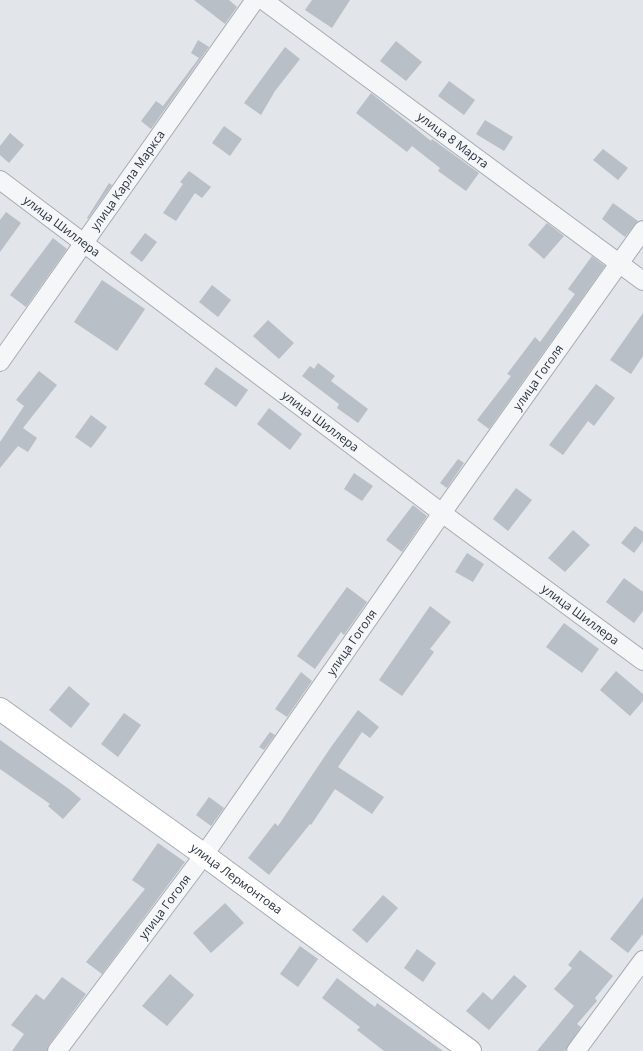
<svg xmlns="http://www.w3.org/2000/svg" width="643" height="1051" font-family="'Open Sans',sans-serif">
<rect width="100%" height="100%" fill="#e2e5ea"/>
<g fill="#b9bfc6">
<path d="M 194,0 L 229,0 L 237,7 L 225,24 Z"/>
<path d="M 312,0 L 350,0 L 332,28 L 305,10 Z"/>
<path d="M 198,40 L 209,47 L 151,129 L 141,121 L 156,101 L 163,106 L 199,58 L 191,53 Z"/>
<path d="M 396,41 L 422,62 L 406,81 L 380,61 Z"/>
<path d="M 285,47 L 300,59 L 275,91 L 261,115 L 244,103 Z"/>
<path d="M 449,81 L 475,100 L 464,115 L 438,96 Z"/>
<path d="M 371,93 L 431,141 L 432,139 L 479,173 L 466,191 L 438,171 L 440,168 L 412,146 L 407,152 L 356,113 Z"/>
<path d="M 485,120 L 513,137 L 504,151 L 476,134 Z"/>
<path d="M 224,126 L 242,139 L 230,156 L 212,143 Z"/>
<path d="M 10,133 L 24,145 L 9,163 L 0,155 L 0,146 Z"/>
<path d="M 603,149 L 628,168 L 618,180 L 593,160 Z"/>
<path d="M 189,171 L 211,187 L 202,198 L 195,193 L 176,221 L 163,213 L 183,184 L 180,182 Z"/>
<path d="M 109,183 L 112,185 L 88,219 L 87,218 Z"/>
<path d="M 613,203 L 638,221 L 625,237 L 602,219 Z"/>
<path d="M 6,212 L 21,223 L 0,252 L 0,220 Z"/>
<path d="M 547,223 L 564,236 L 544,259 L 528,245 Z"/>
<path d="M 145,233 L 157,242 L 142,262 L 130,253 Z"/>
<path d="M 53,238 L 67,249 L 26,307 L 10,295 Z"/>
<path d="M 592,256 L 605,266 L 489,429 L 477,420 L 511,376 L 507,374 L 535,337 L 540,342 L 575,294 L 568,289 Z"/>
<path d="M 102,280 L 145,309 L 117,351 L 74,322 Z"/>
<path d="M 212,285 L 231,300 L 218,317 L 199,302 Z"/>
<path d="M 643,313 L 643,356 L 631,374 L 610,360 Z"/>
<path d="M 268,320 L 294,343 L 279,359 L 253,336 Z"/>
<path d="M 318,363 L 335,376 L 331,381 L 368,409 L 358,423 L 337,408 L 339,404 L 302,376 L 310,366 L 314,369 Z"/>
<path d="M 216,367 L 248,390 L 236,407 L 204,384 Z"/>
<path d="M 39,371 L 57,385 L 23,428 L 37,438 L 28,452 L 18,446 L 0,468 L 0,442 L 24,406 L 16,400 Z"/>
<path d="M 596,384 L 615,398 L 594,426 L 588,421 L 563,455 L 549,445 Z"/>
<path d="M 269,408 L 302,434 L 290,450 L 257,424 Z"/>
<path d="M 91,415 L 107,427 L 91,448 L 75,437 Z"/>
<path d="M 458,459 L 464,463 L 447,488 L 440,483 Z"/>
<path d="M 354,473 L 373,486 L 362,501 L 344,489 Z"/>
<path d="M 516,488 L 532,500 L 508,531 L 493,519 Z"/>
<path d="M 413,505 L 427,516 L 402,552 L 386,540 Z"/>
<path d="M 635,526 L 643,532 L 643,541 L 634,553 L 621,543 Z"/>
<path d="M 573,530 L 590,545 L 565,572 L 548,558 Z"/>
<path d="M 467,553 L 484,564 L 473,582 L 455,572 Z"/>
<path d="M 624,578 L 643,592 L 643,611 L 634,623 L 606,602 Z"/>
<path d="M 347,587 L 367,602 L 344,635 L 341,632 L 315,669 L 297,656 Z"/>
<path d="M 430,606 L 451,622 L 430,649 L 434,652 L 402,696 L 379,680 Z"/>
<path d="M 564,623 L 599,649 L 582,673 L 546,647 Z"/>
<path d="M 616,671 L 643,694 L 643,701 L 630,716 L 600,690 Z"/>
<path d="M 301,672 L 312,681 L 287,717 L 275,709 Z"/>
<path d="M 69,686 L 90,704 L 71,728 L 49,710 Z"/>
<path d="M 358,710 L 379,727 L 370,738 L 362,732 L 338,767 L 384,797 L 372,814 L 335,789 L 311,825 L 310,824 L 269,875 L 248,858 L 275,823 L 278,826 L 331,747 Z"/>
<path d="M 124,713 L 141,725 L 118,757 L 101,744 Z"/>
<path d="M 270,732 L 275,735 L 264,750 L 259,747 Z"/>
<path d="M 0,740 L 69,789 L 81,799 L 63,819 L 48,806 L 50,804 L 0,769 Z"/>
<path d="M 209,797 L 224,808 L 211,826 L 196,815 Z"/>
<path d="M 158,843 L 185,862 L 102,974 L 86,962 L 145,889 L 132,880 Z"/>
<path d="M 383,895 L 398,908 L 367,943 L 352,930 Z"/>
<path d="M 643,897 L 643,934 L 628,953 L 610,939 Z"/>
<path d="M 225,903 L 244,923 L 211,953 L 193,933 Z"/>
<path d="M 300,946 L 318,959 L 298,987 L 280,974 Z"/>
<path d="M 417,949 L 436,963 L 423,982 L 404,968 Z"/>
<path d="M 580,950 L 613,976 L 595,998 L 597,1001 L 577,1024 L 581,1027 L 565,1051 L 537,1051 L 574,1006 L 554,989 L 572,968 L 568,965 Z"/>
<path d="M 170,974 L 194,995 L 167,1026 L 142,1006 Z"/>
<path d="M 514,975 L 527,986 L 489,1030 L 466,1011 L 483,992 L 492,1000 Z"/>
<path d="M 62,977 L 86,994 L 49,1045 L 47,1051 L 12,1051 L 24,1034 L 11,1025 L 36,994 L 44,1000 Z"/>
<path d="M 337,978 L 375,1007 L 377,1003 L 443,1051 L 384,1051 L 357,1030 L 360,1027 L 322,998 Z"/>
</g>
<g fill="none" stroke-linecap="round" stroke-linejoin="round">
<defs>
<g id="street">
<path id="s1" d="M 263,0 L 643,281"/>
<path id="s2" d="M 0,180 L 442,513 L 643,661"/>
<path id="s3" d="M 0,362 L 255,0"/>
<path id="s4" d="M 57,1051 L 204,855 L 442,513 L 643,230"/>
<path d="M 576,1051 L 643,960"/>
</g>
<g id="secondary">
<path id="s5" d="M 0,709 L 204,855 L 470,1051"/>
</g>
</defs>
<use href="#street" stroke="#a7acb4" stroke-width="20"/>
<use href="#secondary" stroke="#a7acb4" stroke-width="24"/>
<use href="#street" stroke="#f4f6f8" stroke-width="18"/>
<use href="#secondary" stroke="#fff" stroke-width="22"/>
</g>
<g text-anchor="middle" stroke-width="3.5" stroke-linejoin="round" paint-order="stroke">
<g font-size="12" fill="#2a3441" stroke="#f1f4f7">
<text dy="4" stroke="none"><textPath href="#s1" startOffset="236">улица 8 Марта</textPath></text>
<text dy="4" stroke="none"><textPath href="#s3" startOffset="222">улица Карла Маркса</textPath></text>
<text dy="4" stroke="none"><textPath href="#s2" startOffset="77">улица Шиллера</textPath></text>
<text dy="4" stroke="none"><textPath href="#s4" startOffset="828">улица Гоголя</textPath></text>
<text dy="4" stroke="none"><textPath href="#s2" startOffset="401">улица Шиллера</textPath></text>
<text dy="4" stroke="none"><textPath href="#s2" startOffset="725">улица Шиллера</textPath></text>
<text dy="4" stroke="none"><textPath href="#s4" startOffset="504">улица Гоголя</textPath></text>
<text dy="4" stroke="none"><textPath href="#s5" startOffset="291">улица Лермонтова</textPath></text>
<text dy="4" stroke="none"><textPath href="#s4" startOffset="180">улица Гоголя</textPath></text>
</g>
</g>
</svg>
